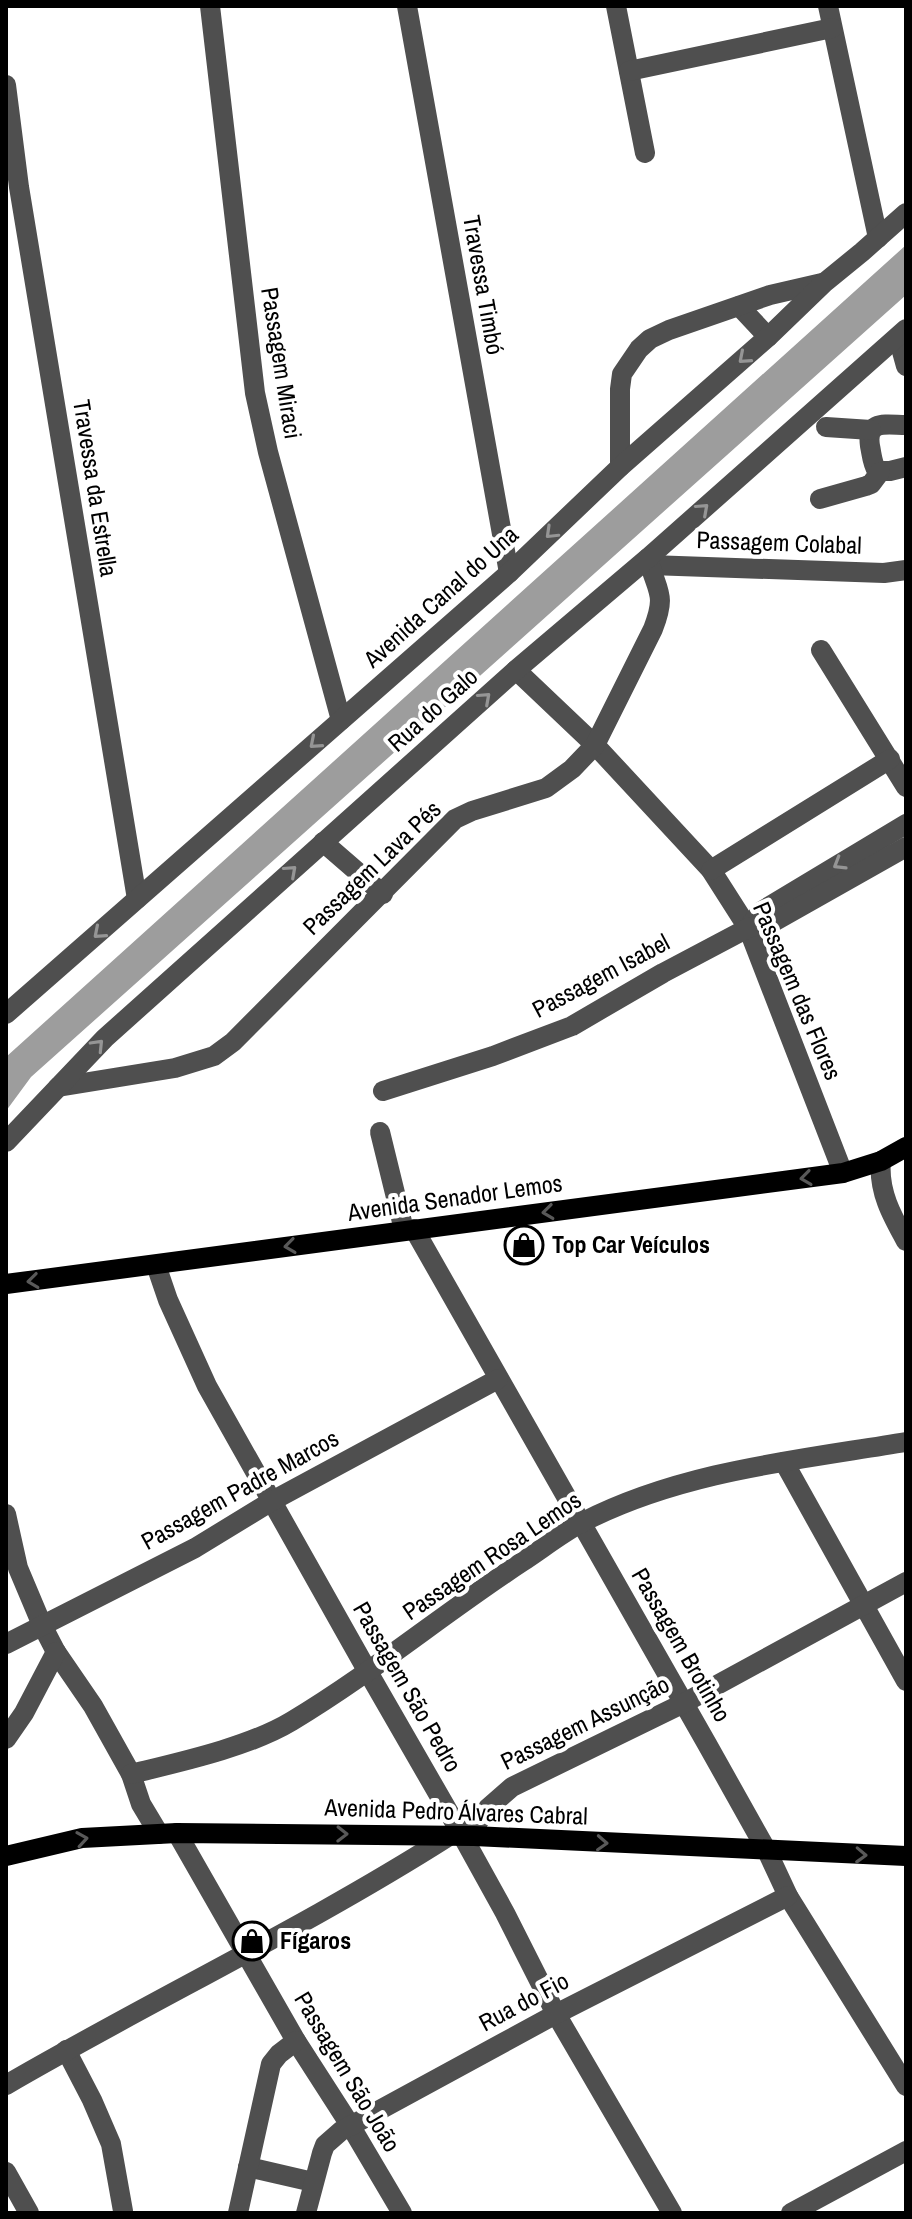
<svg xmlns="http://www.w3.org/2000/svg" width="912" height="2219" font-family="'Archivo Narrow',sans-serif">
<rect width="100%" height="100%" fill="#fff"/>
<path fill="#9d9d9d" d="M 906,245 L 906,295 L 31,1077 L 6,1111 L 6,1057 Z"/>
<g fill="none" stroke-linecap="round" stroke-linejoin="round">
<g stroke="#4f4f4f" stroke-width="20">
<path d="M 210,6 L 255,393 L 268,452 L 341,720"/>
<path d="M 407,6 L 509,573"/>
<path d="M 616,6 L 645,153"/>
<path d="M 828,6 L 878,238"/>
<path d="M 629,71 L 832,28"/>
<path d="M 6,85 L 19,187 L 137,899"/>
<path d="M 739,306 L 768,337"/>
<path d="M 898,337 L 906,366"/>
<path d="M 906,425 C 887,425 866,419 870,446 C 872,455 872,463 877,471 L 890,471 L 906,467"/>
<path d="M 826,427 L 871,430"/>
<path d="M 620,467 L 620,389 L 622,374 L 639,349 L 650,339 L 669,330 L 770,295 L 822,283"/>
<path d="M 820,499 L 866,486 L 871,484 L 880,472"/>
<path d="M 650,565 L 884,573 L 906,570"/>
<path d="M 821,650 L 906,787"/>
<path d="M 516,670 L 595,745 L 711,870 L 748,928 L 843,1173"/>
<path d="M 323,842 L 383,894"/>
<path d="M 711,870 L 890,759"/>
<path d="M 748,928 L 760,912 L 906,824"/>
<path d="M 6,1014 L 509,573 L 620,467 L 768,337 L 824,283 L 862,252 L 906,213"/>
<path d="M 58,1087 L 175,1068 L 214,1056 L 233,1042 L 455,819 L 472,811 L 546,788 L 572,769 L 595,745 L 653,629 C 667,593 657,593 648,558"/>
<path d="M 383,1091 L 493,1056 L 572,1026 L 663,973 L 748,928 L 775,921 L 906,847"/>
<path d="M 380,1132 L 404,1230"/>
<path d="M 6,1142 L 105,1038 L 516,670 L 648,558 L 906,329"/>
<path d="M 881,1161 C 878,1191 892,1216 906,1241"/>
<path d="M 414,1229 L 707,1744 L 767,1851 L 788,1896 L 906,2086"/>
<path d="M 156,1265 L 168,1300 L 207,1386 L 368,1672 L 463,1837 L 505,1913 L 556,2014 L 672,2213"/>
<path d="M 784,1462 L 906,1681"/>
<path d="M 6,1514 L 18,1568 L 42,1625 L 56,1652 L 93,1706 L 131,1774 L 141,1804 L 159,1834"/>
<path d="M 6,1644 L 195,1548 L 272,1501 L 498,1379"/>
<path d="M 6,1739 L 24,1713 L 56,1652"/>
<path d="M 131,1774 C 180,1762 249,1747 292,1721 C 372,1673 444,1613 522,1562 C 542,1549 562,1533 583,1522 C 682,1471 798,1460 906,1442"/>
<path d="M 177,1833 L 296,2041 L 350,2125 L 402,2213"/>
<path d="M 474,1836 L 478,1822 L 488,1808 L 512,1787 L 684,1703 L 906,1582"/>
<path d="M 66,2050 L 92,2100 L 111,2144 L 123,2211"/>
<path d="M 6,2085 C 152,2000 306,1927 449,1836"/>
<path d="M 248,2167 L 313,2182"/>
<path d="M 6,2172 L 29,2213"/>
<path d="M 238,2213 L 271,2064 L 279,2054 L 296,2041"/>
<path d="M 306,2213 L 322,2153 L 325,2145 L 341,2131 L 556,2014 L 788,1896"/>
<path d="M 791,2213 L 906,2151"/>
</g>
<g stroke="#000" stroke-width="20">
<path d="M 6,1284 L 843,1173 L 881,1161 L 906,1147"/>
<path d="M 6,1856 L 82,1838 L 177,1833 L 474,1836 L 906,1856"/>
</g>
</g>
<defs><path id="oneway-chevron" d="M-2-3.5L2.5 0L-2 3.5" fill="none" stroke-width="1.6" stroke-linecap="round" stroke-linejoin="round" transform="scale(2)"/></defs>
<g stroke="#959595">
<use href="#oneway-chevron" transform="translate(744 358) rotate(139)"/>
<use href="#oneway-chevron" transform="translate(703 509) rotate(-42)"/>
<use href="#oneway-chevron" transform="translate(551 533) rotate(136)"/>
<use href="#oneway-chevron" transform="translate(485 698) rotate(-42)"/>
<use href="#oneway-chevron" transform="translate(315 743) rotate(139)"/>
<use href="#oneway-chevron" transform="translate(839 864) rotate(149)"/>
<use href="#oneway-chevron" transform="translate(291 871) rotate(-42)"/>
<use href="#oneway-chevron" transform="translate(99 933) rotate(139)"/>
<use href="#oneway-chevron" transform="translate(98 1045) rotate(-46)"/>
</g>
<g stroke="#595959">
<use href="#oneway-chevron" transform="translate(806 1178) rotate(172)"/>
<use href="#oneway-chevron" transform="translate(548 1212) rotate(173)"/>
<use href="#oneway-chevron" transform="translate(290 1246) rotate(172)"/>
<use href="#oneway-chevron" transform="translate(33 1281) rotate(173)"/>
<use href="#oneway-chevron" transform="translate(342 1834) rotate(1)"/>
<use href="#oneway-chevron" transform="translate(82 1839) rotate(-9)"/>
<use href="#oneway-chevron" transform="translate(602 1843) rotate(3)"/>
<use href="#oneway-chevron" transform="translate(861 1855) rotate(2)"/>
</g>
<defs>
<symbol id="shop-ring" viewBox="-11 -11 22 22"><circle r="9.5" fill="#fff" stroke="#000" stroke-width="1.5"/><path d="M-5-2.5h2.3a2.7 3.5 0 0 1 5.4 0H5L5.5 6h-11ZM-1.5-2.5h3a1.5 2.3 0 0 0-3 0Z" fill="#000"/></symbol>
</defs>
<g fill-rule="evenodd">
<use href="#shop-ring" x="502" y="1223" width="44" height="44"/>
<use href="#shop-ring" x="230" y="1919" width="44" height="44"/>
</g>
<g text-anchor="middle" stroke-width="8" stroke-linejoin="round" paint-order="stroke">
<g font-size="24" fill="#000" stroke="#fff">
<text transform="translate(483 285) rotate(80)" y="8">Travessa Timbó</text>
<text transform="translate(281 363) rotate(81)" y="8">Passagem Miraci</text>
<text transform="translate(95 488) rotate(81)" y="8">Travessa da Estrella</text>
<text transform="translate(779 543) rotate(2)" y="8">Passagem Colabal</text>
<text transform="translate(441 597) rotate(-42)" y="8">Avenida Canal do Una</text>
<text transform="translate(433 710) rotate(-42)" y="8">Rua do Galo</text>
<text transform="translate(372 868) rotate(-44)" y="8">Passagem Lava Pés</text>
<text transform="translate(601 976) rotate(-28)" y="8">Passagem Isabel</text>
<text transform="translate(797 991) rotate(67)" y="8">Passagem das Flores</text>
<text transform="translate(455 1198) rotate(-8)" y="8">Avenida Senador Lemos</text>
<text transform="translate(240 1490) rotate(-29)" y="8">Passagem Padre Marcos</text>
<text transform="translate(492 1556) rotate(-34)" y="8">Passagem Rosa Lemos</text>
<text transform="translate(681 1645) rotate(60)" y="8">Passagem Brotinho</text>
<text transform="translate(407 1687) rotate(60)" y="8">Passagem São Pedro</text>
<text transform="translate(585 1723) rotate(-26)" y="8">Passagem Assunção</text>
<text transform="translate(456 1812) rotate(2)" y="8">Avenida Pedro Álvares Cabral</text>
<text transform="translate(524 2002) rotate(-28)" y="8">Rua do Fio</text>
<text transform="translate(347 2072) rotate(59)" y="8">Passagem São João</text>
</g>
<g font-size="24" font-weight="bold" fill="#000" stroke="#fff" text-anchor="start">
<text x="552" y="1253">Top Car Veículos</text>
<text x="280" y="1949">Fígaros</text>
</g>
</g>
<rect width="912" height="2219" fill="none" stroke="#000000" stroke-width="16"/>
</svg>
